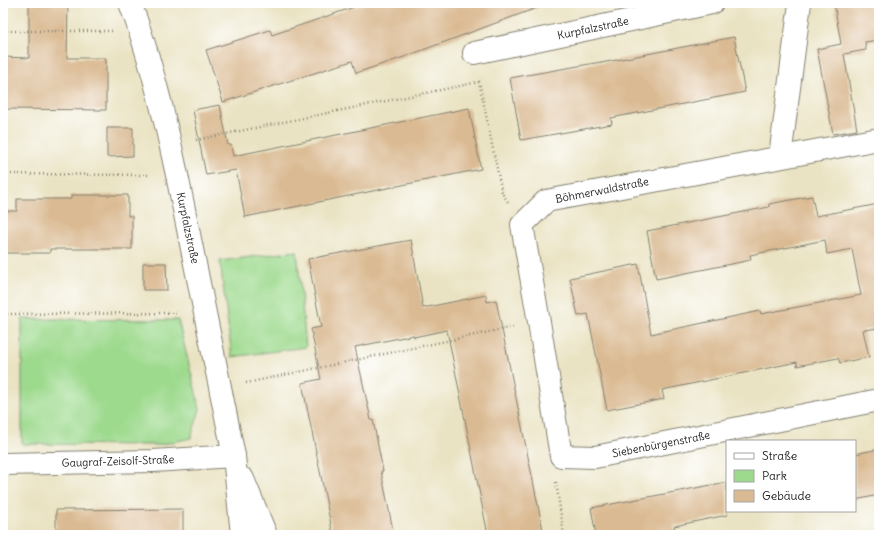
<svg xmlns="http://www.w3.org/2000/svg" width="882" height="538" font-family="Delius,sans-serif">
<rect width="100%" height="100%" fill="#fff"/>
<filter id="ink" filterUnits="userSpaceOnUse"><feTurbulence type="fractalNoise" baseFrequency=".025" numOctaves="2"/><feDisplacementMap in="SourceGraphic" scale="8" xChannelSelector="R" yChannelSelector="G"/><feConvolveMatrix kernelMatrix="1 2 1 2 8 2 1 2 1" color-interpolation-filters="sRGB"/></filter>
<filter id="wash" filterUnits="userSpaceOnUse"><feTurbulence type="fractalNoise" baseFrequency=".012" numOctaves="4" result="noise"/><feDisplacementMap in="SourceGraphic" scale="16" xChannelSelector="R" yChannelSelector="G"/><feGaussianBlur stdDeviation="0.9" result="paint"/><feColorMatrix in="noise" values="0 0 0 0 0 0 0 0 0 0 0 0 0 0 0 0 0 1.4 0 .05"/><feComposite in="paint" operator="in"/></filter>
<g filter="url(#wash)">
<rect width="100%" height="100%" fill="#eae3c3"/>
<g fill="#9eda8e" stroke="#5d7b55">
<path d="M 297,251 L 306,347 L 232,357 L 220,261 Z"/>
<path d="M 22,319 L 178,320 L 200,409 L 191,438 L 159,445 L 22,444 Z"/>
</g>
<g id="blocks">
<g fill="#daba92">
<path d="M 29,3 L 68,3 L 67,58 L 106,58 L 106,110 L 3,109 L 3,57 L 29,58 Z"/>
<path d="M 366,3 L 542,3 L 542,6 L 404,57 L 356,73 L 352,61 L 223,102 L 206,50 L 270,30 L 272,35 Z"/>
<path d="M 834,3 L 879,3 L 879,40 L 865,42 L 866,50 L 844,54 L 857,130 L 833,134 L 817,49 L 841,44 Z"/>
<path d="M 734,37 L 745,92 L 611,118 L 612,124 L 521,140 L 510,78 L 601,62 L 601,63 Z"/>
<path d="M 220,105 L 228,145 L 231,145 L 233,156 L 469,108 L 481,169 L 245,217 L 236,170 L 206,175 L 193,110 Z"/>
<path d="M 107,128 L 133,128 L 133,156 L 107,157 Z"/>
<path d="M 71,195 L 128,195 L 128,216 L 132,216 L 132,249 L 50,249 L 50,253 L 3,253 L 3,211 L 17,211 L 17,199 L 71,199 Z"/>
<path d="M 812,196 L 816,216 L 879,204 L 879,328 L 863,330 L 869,357 L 840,363 L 838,358 L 797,366 L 797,362 L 662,390 L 664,399 L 607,410 L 588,314 L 578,316 L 570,278 L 638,264 L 651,334 L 760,311 L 761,314 L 861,295 L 852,249 L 827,254 L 825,240 L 750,255 L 751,260 L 656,279 L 647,231 L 769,207 L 769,204 Z"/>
<path d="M 411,240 L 423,308 L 486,295 L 487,302 L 496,300 L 544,535 L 488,535 L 447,330 L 414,337 L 414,335 L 355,347 L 371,420 L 373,420 L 383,471 L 381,471 L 394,535 L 333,535 L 302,383 L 321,379 L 311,329 L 321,327 L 308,259 Z"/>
<path d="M 143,263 L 166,263 L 167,290 L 143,290 Z"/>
<path d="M 879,449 L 879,495 L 855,500 L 855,454 Z"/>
<path d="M 727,482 L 727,515 L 674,526 L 676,535 L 596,535 L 591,508 Z"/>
<path d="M 183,509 L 183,535 L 56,535 L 56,510 Z"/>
</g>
</g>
</g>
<g filter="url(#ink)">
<use href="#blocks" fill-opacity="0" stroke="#838070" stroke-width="1"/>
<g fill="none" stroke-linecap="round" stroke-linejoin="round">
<defs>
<g id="minor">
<path d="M 130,3 C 151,58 165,118 177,175 L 234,456 L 242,535"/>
<path d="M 474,53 L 712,3"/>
<path d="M 879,139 L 546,201 L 522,225 L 539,322 L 561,456 L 595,457 L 879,400"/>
<path d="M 780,157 L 800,3"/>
<path d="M 3,464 L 153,461 L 234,456"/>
<path d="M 243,479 L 266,535"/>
</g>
</defs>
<use href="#minor" stroke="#838070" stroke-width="24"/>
<g stroke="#838070" stroke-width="2.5" stroke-dasharray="1 3" stroke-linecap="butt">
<path d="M 3,31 L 112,31"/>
<path d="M 479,81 L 502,193 L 508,202"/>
<path d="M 196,140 L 479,82"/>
<path d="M 3,174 L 150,175"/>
<path d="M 3,314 L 179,313"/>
<path d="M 246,383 L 513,327"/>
<path d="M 556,482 L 564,535"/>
</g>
<use href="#minor" stroke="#fff" stroke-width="22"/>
</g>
</g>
<g text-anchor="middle" stroke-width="3" stroke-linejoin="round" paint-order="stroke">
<g font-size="11" fill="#1c1c1c" stroke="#fff">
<text transform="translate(593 28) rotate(-12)" y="4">Kurpfalzstraße</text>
<text transform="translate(602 190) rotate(-11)" y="4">Böhmerwaldstraße</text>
<text transform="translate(188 228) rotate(78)" y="4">Kurpfalzstraße</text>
<text transform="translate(661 444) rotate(-11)" y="4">Siebenbürgenstraße</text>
<text transform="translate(118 461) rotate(-2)" y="4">Gaugraf-Zeisolf-Straße</text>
</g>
</g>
<rect width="882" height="538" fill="none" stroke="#fff" stroke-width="16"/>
<rect x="726" y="440" width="130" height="72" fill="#ffffff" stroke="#a4a4a4"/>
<rect x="734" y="453" width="20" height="6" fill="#ffffff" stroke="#a4a4a4"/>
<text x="762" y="460" font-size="12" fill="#1c1c1c">Straße</text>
<rect x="734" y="470" width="20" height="12" fill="#9eda8e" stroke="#a4a4a4"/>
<text x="762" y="480" font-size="12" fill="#1c1c1c">Park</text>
<rect x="734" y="490" width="20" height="12" fill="#daba92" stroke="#a4a4a4"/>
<text x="762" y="500" font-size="12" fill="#1c1c1c">Gebäude</text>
</svg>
